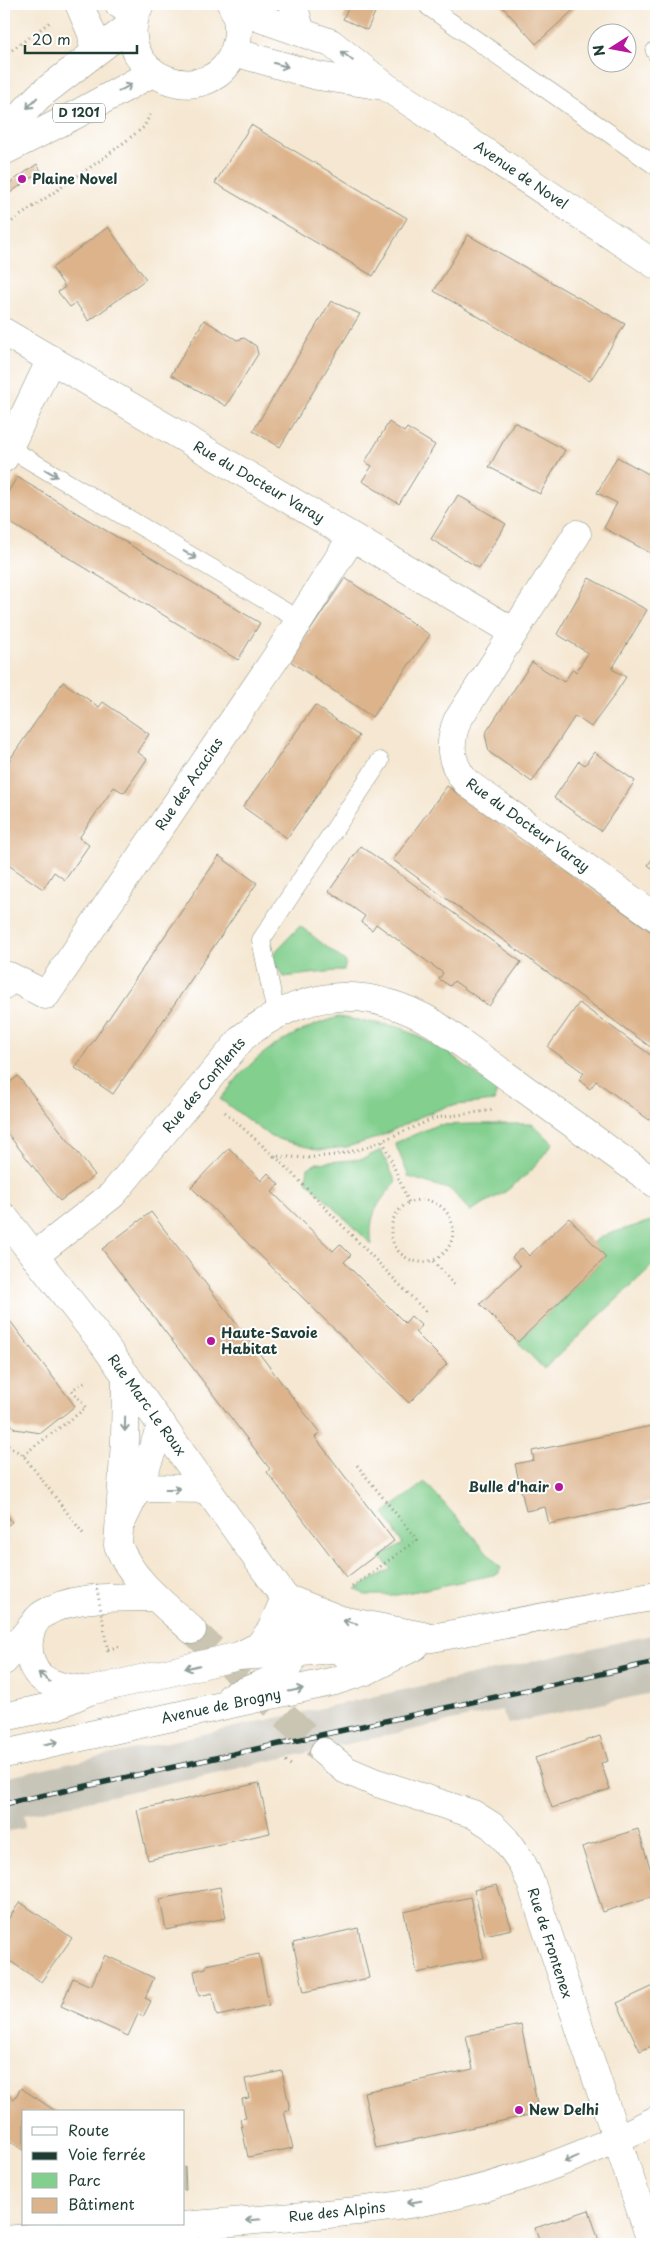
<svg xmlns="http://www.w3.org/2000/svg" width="660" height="2248" font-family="'Playpen Sans',sans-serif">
<rect width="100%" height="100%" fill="#fff"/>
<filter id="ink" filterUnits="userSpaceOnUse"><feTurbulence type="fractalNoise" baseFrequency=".02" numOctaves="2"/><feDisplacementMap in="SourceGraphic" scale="10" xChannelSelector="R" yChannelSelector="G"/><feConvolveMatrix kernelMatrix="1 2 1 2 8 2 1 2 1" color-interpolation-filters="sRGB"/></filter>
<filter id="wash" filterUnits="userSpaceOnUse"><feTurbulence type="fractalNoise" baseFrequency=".0096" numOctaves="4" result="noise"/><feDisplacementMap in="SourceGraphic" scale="20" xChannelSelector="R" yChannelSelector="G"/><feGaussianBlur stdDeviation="1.12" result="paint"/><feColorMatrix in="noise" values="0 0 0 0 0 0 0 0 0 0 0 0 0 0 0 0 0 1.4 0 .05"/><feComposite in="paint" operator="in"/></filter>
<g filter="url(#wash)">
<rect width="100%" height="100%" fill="#f5e7d1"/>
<path fill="#c7c4b8" d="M 656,1634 L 656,1692 L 508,1724 L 502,1710 L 24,1815 L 25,1828 L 4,1832 L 4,1778 Z"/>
<g fill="#82cf8e" stroke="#508661">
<path d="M 300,926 L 346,962 L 344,970 L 284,977 L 270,957 Z"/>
<path d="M 338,1017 L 400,1027 L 449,1053 L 497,1091 L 494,1101 L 448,1106 L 422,1116 L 377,1138 L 347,1147 L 319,1150 L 271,1137 L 220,1099 C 230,1088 238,1076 249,1066 C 273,1042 306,1027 338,1017 Z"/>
<path d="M 475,1124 L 532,1124 L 553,1143 L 530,1172 L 505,1192 L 470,1211 L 451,1190 L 409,1177 L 395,1143 L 437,1125 Z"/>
<path d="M 381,1150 L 396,1182 C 377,1204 368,1215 372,1245 L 306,1180 L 308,1168 L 317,1163 L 363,1159 Z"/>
<path d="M 651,1221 L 656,1226 L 656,1262 L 544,1369 L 518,1342 L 606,1257 L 592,1243 L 602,1236 Z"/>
<path d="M 425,1482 L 501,1568 L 498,1574 L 397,1595 L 365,1595 L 356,1589 L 391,1569 L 380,1557 L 403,1544 L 384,1513 Z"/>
</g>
<g id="blocks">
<g fill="#dcb38b">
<path d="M 350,4 L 379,4 L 367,30 L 343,19 Z"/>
<path d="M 500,4 L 580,4 L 536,44 Z"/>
<path d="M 251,125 L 407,218 L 373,276 L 215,183 Z"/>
<path d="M 37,164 L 41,171 L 7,195 L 4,187 Z"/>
<path d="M 108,227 L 146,279 L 89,321 L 76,303 L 70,307 L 58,292 L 65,287 L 52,268 Z"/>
<path d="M 468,235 L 625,324 L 590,381 L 434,291 Z"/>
<path d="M 331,301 L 360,314 L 280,447 L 253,431 Z"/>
<path d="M 204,320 L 237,340 L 244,338 L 256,346 L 258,354 L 226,406 L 171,375 Z"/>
<path d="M 389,422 L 404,432 L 407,428 L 435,445 L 399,504 L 362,481 L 372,466 L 365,462 Z"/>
<path d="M 514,422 L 565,450 L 540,494 L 489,467 Z"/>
<path d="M 617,457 L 656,478 L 656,487 L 652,495 L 656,497 L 656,556 L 604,528 L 617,503 L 597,493 Z"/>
<path d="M 17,477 L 260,623 L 238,660 L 4,519 L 4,499 Z"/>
<path d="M 458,495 L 506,524 L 479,568 L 431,539 Z"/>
<path d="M 345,578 L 430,635 L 372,717 L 290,661 Z"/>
<path d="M 589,578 L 647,610 L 612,669 L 626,677 L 613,697 L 591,727 L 575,716 L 532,782 L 489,752 L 485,734 L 532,662 L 564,682 L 573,669 L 576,672 L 588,653 L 557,634 Z"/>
<path d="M 63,682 L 99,707 L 103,702 L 149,734 L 137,752 L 147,759 L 124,793 L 114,787 L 79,838 L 89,845 L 65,880 L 54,872 L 43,889 L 4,862 L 4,768 Z"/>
<path d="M 315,705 L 359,736 L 287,838 L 243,807 Z"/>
<path d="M 594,752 L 635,781 L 601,831 L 554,798 L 579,761 L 585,765 Z"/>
<path d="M 447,786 L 656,935 L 656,1051 L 393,860 Z"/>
<path d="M 361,846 L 521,962 L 489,1006 L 454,981 L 450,986 L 439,979 L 443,973 L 376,924 L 372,930 L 361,922 L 365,916 L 329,891 Z"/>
<path d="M 656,853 L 656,871 L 648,865 Z"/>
<path d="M 219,856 L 257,883 L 113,1094 L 75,1068 Z"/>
<path d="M 579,1003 L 656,1059 L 656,1125 L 596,1081 L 590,1089 L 579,1080 L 584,1073 L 548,1047 Z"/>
<path d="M 18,1076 L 95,1175 L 60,1201 L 4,1129 L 4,1087 Z"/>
<path d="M 229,1148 L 261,1181 L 268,1173 L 279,1185 L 272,1192 L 333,1251 L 340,1244 L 351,1255 L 344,1262 L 405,1323 L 411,1316 L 422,1326 L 415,1332 L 447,1364 L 409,1403 L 191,1187 Z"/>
<path d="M 151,1212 L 320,1433 L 315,1437 L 394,1541 L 347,1577 L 267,1472 L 270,1469 L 102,1249 Z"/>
<path d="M 569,1218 L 606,1257 L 518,1342 L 480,1304 L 520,1266 L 512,1257 L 522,1248 L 529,1256 Z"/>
<path d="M 4,1313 L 75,1406 L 41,1433 L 15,1429 L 4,1415 Z"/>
<path d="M 656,1425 L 656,1501 L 549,1524 L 545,1507 L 526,1511 L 515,1464 L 534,1460 L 532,1451 Z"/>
<path d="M 4,1511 L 12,1522 L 4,1528 Z"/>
<path d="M 600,1736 L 608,1761 L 601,1763 L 610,1789 L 552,1808 L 535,1758 Z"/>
<path d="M 259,1783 L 270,1833 L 148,1860 L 137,1810 Z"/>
<path d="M 638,1829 L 656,1887 L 656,1895 L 603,1912 L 582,1847 Z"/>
<path d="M 497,1885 L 512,1929 L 485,1935 L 474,1890 Z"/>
<path d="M 220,1887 L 226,1918 L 166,1930 L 160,1899 Z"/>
<path d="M 470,1897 L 484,1958 L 417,1973 L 404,1912 Z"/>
<path d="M 20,1902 L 72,1938 L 41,1982 L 4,1957 L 4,1925 Z"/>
<path d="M 358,1928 L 369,1978 L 304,1992 L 293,1943 Z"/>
<path d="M 259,1954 L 269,2005 L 217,2016 L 212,1993 L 199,1996 L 194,1971 L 206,1968 L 206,1965 Z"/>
<path d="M 105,1955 L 154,1978 L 145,1998 L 151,2001 L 143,2017 L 138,2014 L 128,2036 L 61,2006 L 73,1978 L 91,1986 Z"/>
<path d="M 656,1985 L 656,2044 L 640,2051 L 617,2003 Z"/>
<path d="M 521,2025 L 539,2113 L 376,2148 L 364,2092 L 473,2069 L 466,2036 Z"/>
<path d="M 282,2071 L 290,2110 L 284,2111 L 293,2148 L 248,2157 L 240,2119 L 246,2118 L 242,2099 L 249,2098 L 245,2079 Z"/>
<path d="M 21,2088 L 57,2112 L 24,2112 L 24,2151 L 4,2137 L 4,2093 L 14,2099 Z"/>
<path d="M 184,2167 L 185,2167 L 186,2190 L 184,2190 Z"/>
<path d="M 589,2210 L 600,2244 L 541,2244 L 535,2228 Z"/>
</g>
</g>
</g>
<g filter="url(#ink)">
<use href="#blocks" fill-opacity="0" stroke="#8a9282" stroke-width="1"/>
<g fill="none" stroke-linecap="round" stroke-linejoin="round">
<path stroke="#cac5b2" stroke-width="28" stroke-dasharray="28 14" stroke-linecap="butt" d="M 192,1630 L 324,1752"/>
<defs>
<g id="service">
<path d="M 428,4 L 429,7 L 656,166"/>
<path d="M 656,50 L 655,51 L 656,53"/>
<path d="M 9,448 L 299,620"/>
<path d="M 276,1014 L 261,940 L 380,761"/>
</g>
<g id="minor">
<path d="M 119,4 L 134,15"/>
<path d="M 234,9 L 331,43 L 385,86 L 656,265"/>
<path d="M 234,52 L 318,76 L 384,86"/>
<path d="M 4,332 L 514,632"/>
<path d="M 4,458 L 51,359"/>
<path d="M 577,534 L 457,721 C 448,745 450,764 467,783 L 656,917"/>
<path d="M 4,985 L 9,976 L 46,995 L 277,656 L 352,537"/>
<path d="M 4,1217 L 102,1342 L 285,1598 L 315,1630 L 351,1659"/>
<path d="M 34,1256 L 112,1195 L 243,1037 C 306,988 366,984 435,1024 L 656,1184"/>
<path d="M 126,1375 L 125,1441 L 118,1545 C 132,1581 164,1604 192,1630"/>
<path d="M 138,1488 L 162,1424"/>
<path d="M 123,1519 L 138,1488 L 207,1489"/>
<path d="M 293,1601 L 341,1620 L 423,1636"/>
<path d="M 239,1656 L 259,1646 L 271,1630 L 285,1598"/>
<path d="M 4,1661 L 32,1626"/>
<path d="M 89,1691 C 73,1688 56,1688 42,1678 C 24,1664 24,1626 43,1614 C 75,1594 120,1598 156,1597"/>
<path d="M 231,1697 C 246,1690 263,1685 277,1677 C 304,1662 292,1621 285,1598"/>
<path d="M 324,1752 L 346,1770 L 374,1782 L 473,1814 L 492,1826 L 505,1839 L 522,1863 L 531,1883 L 652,2244"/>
<path d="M 4,2240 C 84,2234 164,2227 245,2221 C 315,2215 386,2211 455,2195 C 525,2179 592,2152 656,2120"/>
</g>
<g id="secondary">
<path d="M 4,1717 L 55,1706 L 89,1691 L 239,1656 L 293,1653 L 432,1638 L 656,1596"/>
<path d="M 4,1754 L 335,1681 L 366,1671 L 415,1646"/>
</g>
<g id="primary">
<path d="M 79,4 L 92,34 L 94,52"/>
<path d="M 140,4 C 103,79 217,117 236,45 C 240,31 238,16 231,4"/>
<path d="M 293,4 L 301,32"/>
<path d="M 4,133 L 39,96 L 132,24"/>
<path d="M 4,151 L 77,114 L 152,73"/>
</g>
</defs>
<use href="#service" stroke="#8a9282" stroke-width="19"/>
<use href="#minor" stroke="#8a9282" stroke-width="29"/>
<use href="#secondary" stroke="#8a9282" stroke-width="29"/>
<use href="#primary" stroke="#8a9282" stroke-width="29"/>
<g stroke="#8a9282" stroke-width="3" stroke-dasharray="1 4" stroke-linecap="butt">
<path d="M 4,11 L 14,4"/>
<path d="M 4,56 L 50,22"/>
<path d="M 4,227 L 105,157 L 144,127 L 151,113"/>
<path d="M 225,1112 L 274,1156 L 305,1158 L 335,1155 L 365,1148 L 435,1118 L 494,1110"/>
<path d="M 383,1141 L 409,1203"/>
<path d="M 275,1156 L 428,1314"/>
<circle cx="422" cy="1231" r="31"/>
<path d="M 434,1261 L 454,1285"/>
<path d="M 4,1443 L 23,1455 L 85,1536"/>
<path d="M 23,1455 L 86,1408 L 72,1390 L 87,1380"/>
<path d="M 352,1587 L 417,1540 L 356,1464"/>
<path d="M 104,1630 L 108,1651"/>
<path d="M 108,1649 L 122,1646"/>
<path d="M 286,1761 L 293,1767"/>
</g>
<use href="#service" stroke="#fff" stroke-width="18"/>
<use href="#minor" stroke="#fff" stroke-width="28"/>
<use href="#secondary" stroke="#fff" stroke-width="28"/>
<use href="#primary" stroke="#fff" stroke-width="28"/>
<defs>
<path id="rail" d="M 4,1804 L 656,1662"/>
</defs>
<use href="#rail" stroke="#1f3d34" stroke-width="5.5"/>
<use href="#rail" stroke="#fff" stroke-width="4" stroke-dasharray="11" stroke-linecap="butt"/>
<path stroke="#8a9282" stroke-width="3" stroke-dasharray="1 4" stroke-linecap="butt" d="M 96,1584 L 104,1627"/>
</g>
<defs><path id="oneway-shaft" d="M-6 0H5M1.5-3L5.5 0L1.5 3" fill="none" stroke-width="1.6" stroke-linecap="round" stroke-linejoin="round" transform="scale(1.25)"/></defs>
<g stroke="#8f9e9a">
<use href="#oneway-shaft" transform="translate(347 56) rotate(-141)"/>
<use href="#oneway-shaft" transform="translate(281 65) rotate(16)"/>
<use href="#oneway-shaft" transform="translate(125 88) rotate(-29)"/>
<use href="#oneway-shaft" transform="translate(32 103) rotate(133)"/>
<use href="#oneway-shaft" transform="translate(51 473) rotate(31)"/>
<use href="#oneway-shaft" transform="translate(190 555) rotate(31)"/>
<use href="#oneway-shaft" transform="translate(125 1424) rotate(91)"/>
<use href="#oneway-shaft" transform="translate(173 1489)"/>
<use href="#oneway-shaft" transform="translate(350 1622) rotate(-166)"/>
<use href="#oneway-shaft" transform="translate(192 1667) rotate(167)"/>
<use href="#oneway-shaft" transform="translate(44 1677) rotate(-141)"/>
<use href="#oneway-shaft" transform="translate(296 1690) rotate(-12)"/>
<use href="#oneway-shaft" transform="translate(51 1743) rotate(-12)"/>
<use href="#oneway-shaft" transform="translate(571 2159) rotate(157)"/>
<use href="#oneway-shaft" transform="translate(414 2202) rotate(171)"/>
<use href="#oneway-shaft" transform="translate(253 2220) rotate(175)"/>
</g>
</g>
<g fill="#b5179e" stroke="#fff" stroke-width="2">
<circle cx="22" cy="179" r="5"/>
<circle cx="211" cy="1341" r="5"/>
<circle cx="559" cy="1487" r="5"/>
<circle cx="519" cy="2110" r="5"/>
</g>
<g text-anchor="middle" stroke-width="4" stroke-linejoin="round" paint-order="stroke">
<rect fill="#fff" stroke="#627771" stroke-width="1" x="53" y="103.5" width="52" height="19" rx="4"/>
<g font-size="12" font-weight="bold" fill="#1f3d34">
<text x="79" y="117">D 1201</text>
</g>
<g font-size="14" fill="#1f3d34" stroke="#fff">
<text transform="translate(521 175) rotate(34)" y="5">Avenue de Novel</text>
<text transform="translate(259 482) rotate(30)" y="5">Rue du Docteur Varay</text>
<text transform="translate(189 784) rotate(-56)" y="5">Rue des Acacias</text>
<text transform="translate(528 825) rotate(36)" y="5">Rue du Docteur Varay</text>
<text transform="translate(204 1085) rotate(-50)" y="5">Rue des Conflents</text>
<text transform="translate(147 1405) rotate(54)" y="5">Rue Marc Le Roux</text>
<text transform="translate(221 1706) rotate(-12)" y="5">Avenue de Brogny</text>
<text transform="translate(550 1943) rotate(72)" y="5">Rue de Frontenex</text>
<text transform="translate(337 2212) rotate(-6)" y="5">Rue des Alpins</text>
</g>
<g font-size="14" font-weight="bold" fill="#1f3d34" stroke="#fff" text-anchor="start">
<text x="32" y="184">Plaine Novel</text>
<text x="221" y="1338">Haute-Savoie<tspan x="221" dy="16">Habitat</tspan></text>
<text x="549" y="1492" text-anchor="end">Bulle d'hair</text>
<text x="529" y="2115">New Delhi</text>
</g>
</g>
<rect width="660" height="2248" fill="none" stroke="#fff" stroke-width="20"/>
<rect x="22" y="2110" width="162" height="115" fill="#ffffff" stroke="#a5b1ae"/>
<rect x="32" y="2127" width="25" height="8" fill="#ffffff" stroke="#a5b1ae"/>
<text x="68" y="2136" font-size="15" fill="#1f3d34">Route</text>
<rect x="32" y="2152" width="25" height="8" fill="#1f3d34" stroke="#a5b1ae"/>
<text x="68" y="2160" font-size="15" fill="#1f3d34">Voie ferrée</text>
<rect x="32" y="2173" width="25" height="15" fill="#82cf8e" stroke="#a5b1ae"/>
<text x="68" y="2186" font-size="15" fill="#1f3d34">Parc</text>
<rect x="32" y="2198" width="25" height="15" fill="#dcb38b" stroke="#a5b1ae"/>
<text x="68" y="2210" font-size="15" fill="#1f3d34">Bâtiment</text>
<g transform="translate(612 48) rotate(259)"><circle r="24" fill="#ffffff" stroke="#a5b1ae"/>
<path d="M0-4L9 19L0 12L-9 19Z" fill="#b5179e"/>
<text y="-8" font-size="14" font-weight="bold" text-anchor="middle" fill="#1f3d34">N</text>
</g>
<path d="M25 45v8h112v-8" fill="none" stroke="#1f3d34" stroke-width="2.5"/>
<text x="32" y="45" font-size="15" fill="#1f3d34" stroke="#ffffff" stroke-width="4" paint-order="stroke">20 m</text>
</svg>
